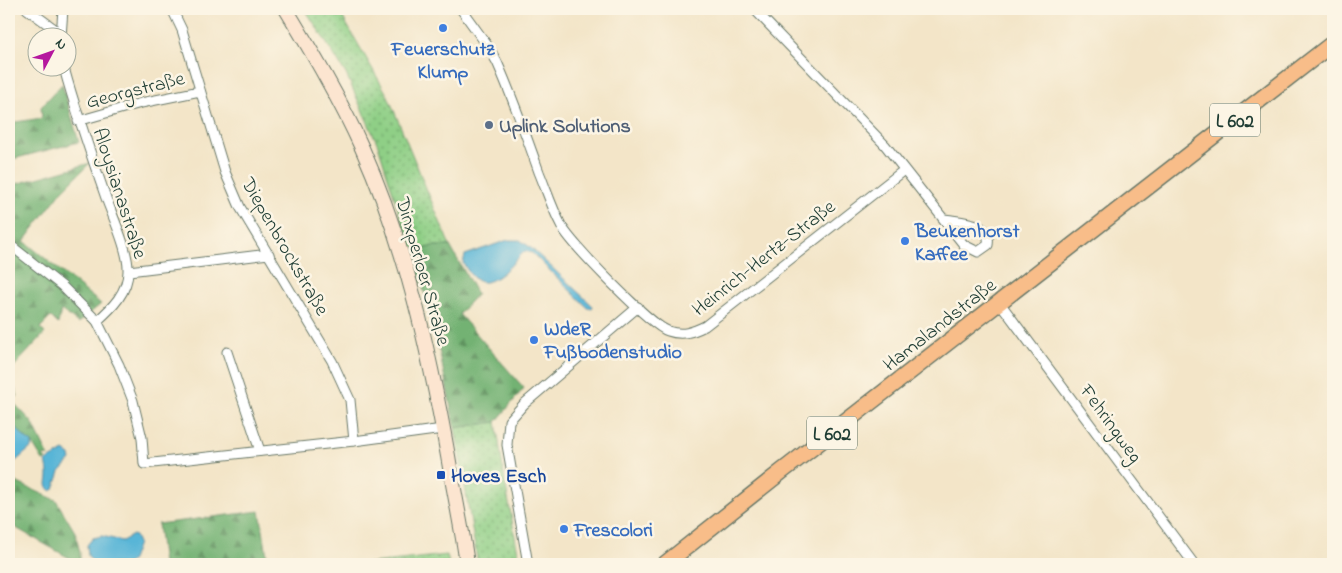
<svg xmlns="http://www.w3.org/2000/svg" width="1342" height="573" font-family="'Indie Flower',sans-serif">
<defs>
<pattern id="grass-dots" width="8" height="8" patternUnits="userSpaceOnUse" patternTransform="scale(1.25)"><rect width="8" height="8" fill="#8fcf86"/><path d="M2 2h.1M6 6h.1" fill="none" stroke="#74a96e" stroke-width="1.8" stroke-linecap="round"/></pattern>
<pattern id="forest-firs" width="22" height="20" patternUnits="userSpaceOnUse" patternTransform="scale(1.25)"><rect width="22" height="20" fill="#73b273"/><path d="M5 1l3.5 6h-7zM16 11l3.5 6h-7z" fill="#5e925f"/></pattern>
</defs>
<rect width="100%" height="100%" fill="#fcf5e5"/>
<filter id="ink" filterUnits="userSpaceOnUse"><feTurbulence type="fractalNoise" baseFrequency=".02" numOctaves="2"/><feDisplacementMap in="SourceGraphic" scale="10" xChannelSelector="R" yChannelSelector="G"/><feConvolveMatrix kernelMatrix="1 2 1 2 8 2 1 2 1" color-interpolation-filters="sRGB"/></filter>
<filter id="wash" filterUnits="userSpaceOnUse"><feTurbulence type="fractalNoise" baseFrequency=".0096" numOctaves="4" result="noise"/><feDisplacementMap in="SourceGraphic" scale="20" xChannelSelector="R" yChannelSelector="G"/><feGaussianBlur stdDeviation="1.12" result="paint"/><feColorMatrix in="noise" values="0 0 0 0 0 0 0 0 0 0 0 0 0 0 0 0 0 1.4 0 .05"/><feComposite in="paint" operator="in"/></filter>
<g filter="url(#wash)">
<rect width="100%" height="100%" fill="#f3e5c8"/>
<g fill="url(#grass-dots)" stroke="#57865d">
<path d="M 305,9 L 338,9 L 388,96 L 450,246 L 432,246 L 412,254 L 378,145 L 346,74 Z"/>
<path d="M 496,422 L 505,482 L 520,564 L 478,564 L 455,428 Z"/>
<path d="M 447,555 L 449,564 L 361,564 Z"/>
</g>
<g fill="url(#forest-firs)" stroke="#497854">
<path d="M 62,84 L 79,142 L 9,160 L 9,123 L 42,118 L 41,107 Z"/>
<path d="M 90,163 L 62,191 L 24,241 L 101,304 L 78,323 L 61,310 L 58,324 L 51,317 L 40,328 L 45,333 L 9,372 L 9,259 L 13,254 L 9,250 L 9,186 Z"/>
<path d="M 432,246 L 450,246 L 477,294 L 459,314 L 524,388 L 496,422 L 455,428 L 433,320 L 412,254 Z"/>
<path d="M 9,375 L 18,396 L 11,400 L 32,422 L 49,457 L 46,455 L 43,456 L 46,459 L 43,461 L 32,443 L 25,438 L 9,419 Z"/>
<path d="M 9,479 L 56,500 L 75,532 L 80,553 L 80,564 L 9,524 Z"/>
<path d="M 260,511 L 268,562 L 302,557 L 303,564 L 163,564 L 158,524 Z"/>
</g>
<g fill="#59b5d7" stroke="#3c7986">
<path d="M 508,240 L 520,240 L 530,247 L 593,306 L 592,309 L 588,308 L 532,253 L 525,251 C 514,261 491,292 475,279 C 470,275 466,268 463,263 L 465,255 Z"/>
<path d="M 9,419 L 25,438 L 32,443 L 32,447 L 9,467 Z"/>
<path d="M 64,451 L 70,455 L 71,460 L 60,472 L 54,489 L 52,491 C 44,486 48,483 48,475 C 48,471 47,466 46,461 Z"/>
<path d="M 133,535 L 135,536 L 138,543 L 132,560 L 127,564 L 95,564 L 88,556 L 87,545 L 93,538 L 102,536 L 122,541 Z"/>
</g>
</g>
<g filter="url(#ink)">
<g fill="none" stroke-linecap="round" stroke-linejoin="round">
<defs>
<g id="minor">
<path d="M 27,9 L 60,33"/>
<path d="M 172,9 L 182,30 L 225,172 L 240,207 L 332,361 L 350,400 L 354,441"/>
<path d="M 461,9 L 487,45 L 497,62 C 513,98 526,135 539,172 C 546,189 552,208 561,225 C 570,243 650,325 668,331 C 682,336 693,332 705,326 L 904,170"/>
<path d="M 754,9 L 885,145 L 964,245 L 978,252 L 988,245 C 992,221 961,222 944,219"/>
<path d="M 61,37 L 63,9"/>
<path d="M 64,68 C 76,112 91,155 106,198 C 113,217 129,252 128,271 C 128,292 112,308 97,321"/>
<path d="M 78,121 L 141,103 L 200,91"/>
<path d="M 9,244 L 62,286 L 97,321 L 119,365 L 133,401 L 142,438 L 144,464 L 354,441 L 443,429"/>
<path d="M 129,271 L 269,254"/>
<path d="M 1000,303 L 1194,564"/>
<path d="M 227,352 L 260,451"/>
<path d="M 528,564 L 507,445 L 509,421 L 524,404 L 638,307"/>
</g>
<path id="secondary" d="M 286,9 C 313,54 340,99 362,148 C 406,246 429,351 448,456 C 454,492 462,528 467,564"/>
<path id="primary" d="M 665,564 L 781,472 L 1333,43"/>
</defs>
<use href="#minor" stroke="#697868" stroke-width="11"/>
<use href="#secondary" stroke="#697868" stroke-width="16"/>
<use href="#primary" stroke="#697868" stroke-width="18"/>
<use href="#minor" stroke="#fff" stroke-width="9"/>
<use href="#secondary" stroke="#fce5d0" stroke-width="14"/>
<use href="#primary" stroke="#f8bd89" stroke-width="15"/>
</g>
</g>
<g fill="#3f7fe0" stroke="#fcf5e5" stroke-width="2">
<circle cx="443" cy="28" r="5"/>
<circle cx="905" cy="241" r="5"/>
<circle cx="534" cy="340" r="5"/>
<circle cx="564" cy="529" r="5"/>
</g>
<circle fill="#5c6f8a" stroke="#fcf5e5" stroke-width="2" cx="489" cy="125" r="5"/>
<rect fill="#1a4fb4" stroke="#fcf5e5" stroke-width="2" x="436" y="470" width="10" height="10" rx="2.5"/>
<g text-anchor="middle" stroke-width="5" stroke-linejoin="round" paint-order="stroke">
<g fill="#fcf5e5" stroke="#617469" stroke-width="1">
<rect x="1210" y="103.5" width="50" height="33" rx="4"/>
<rect x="807" y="416.5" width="50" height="33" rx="4"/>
</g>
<g font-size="19" font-weight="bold" fill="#1f3d34">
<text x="1235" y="127">L 602</text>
<text x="832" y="440">L 602</text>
</g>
<g font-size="20" font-weight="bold" fill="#366cbe" stroke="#fcf5e5" text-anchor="start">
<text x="443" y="55" text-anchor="middle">Feuerschutz<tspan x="443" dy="23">Klump</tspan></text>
<text x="915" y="237">Beukenhorst<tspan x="915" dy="23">Kaffee</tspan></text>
<text x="544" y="335">WdeR<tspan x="544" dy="23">Fußbodenstudio</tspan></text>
<text x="574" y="536">Frescolori</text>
</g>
<g font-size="20" fill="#1f3d34" stroke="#fcf5e5">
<text transform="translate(135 89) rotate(-14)" y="7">Georgstraße</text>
<text transform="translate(121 193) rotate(72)" y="7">Aloysianastraße</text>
<text transform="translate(286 246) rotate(60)" y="7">Diepenbrockstraße</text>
<text transform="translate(763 257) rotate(-38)" y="7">Heinrich-Hertz-Straße</text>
<text transform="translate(424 271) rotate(74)" y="7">Dinxperloer Straße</text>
<text transform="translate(939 324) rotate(-38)" y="7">Hamalandstraße</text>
<text transform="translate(1112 423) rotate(54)" y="7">Fehringweg</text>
</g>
<g font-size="20" font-weight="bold" fill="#4e5e75" stroke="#fcf5e5" text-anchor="start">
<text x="499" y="132">Uplink Solutions</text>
</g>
<g font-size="20" font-weight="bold" fill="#164399" stroke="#fcf5e5" text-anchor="start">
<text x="451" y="482">Hoves Esch</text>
</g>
</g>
<rect width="1342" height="573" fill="none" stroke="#fcf5e5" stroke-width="30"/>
<g transform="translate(52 52) rotate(49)"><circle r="24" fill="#fcf5e5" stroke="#a4ab9e"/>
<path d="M0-4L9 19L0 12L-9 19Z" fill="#b5179e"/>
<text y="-8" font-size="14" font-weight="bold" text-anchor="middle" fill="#1f3d34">N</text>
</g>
</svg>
